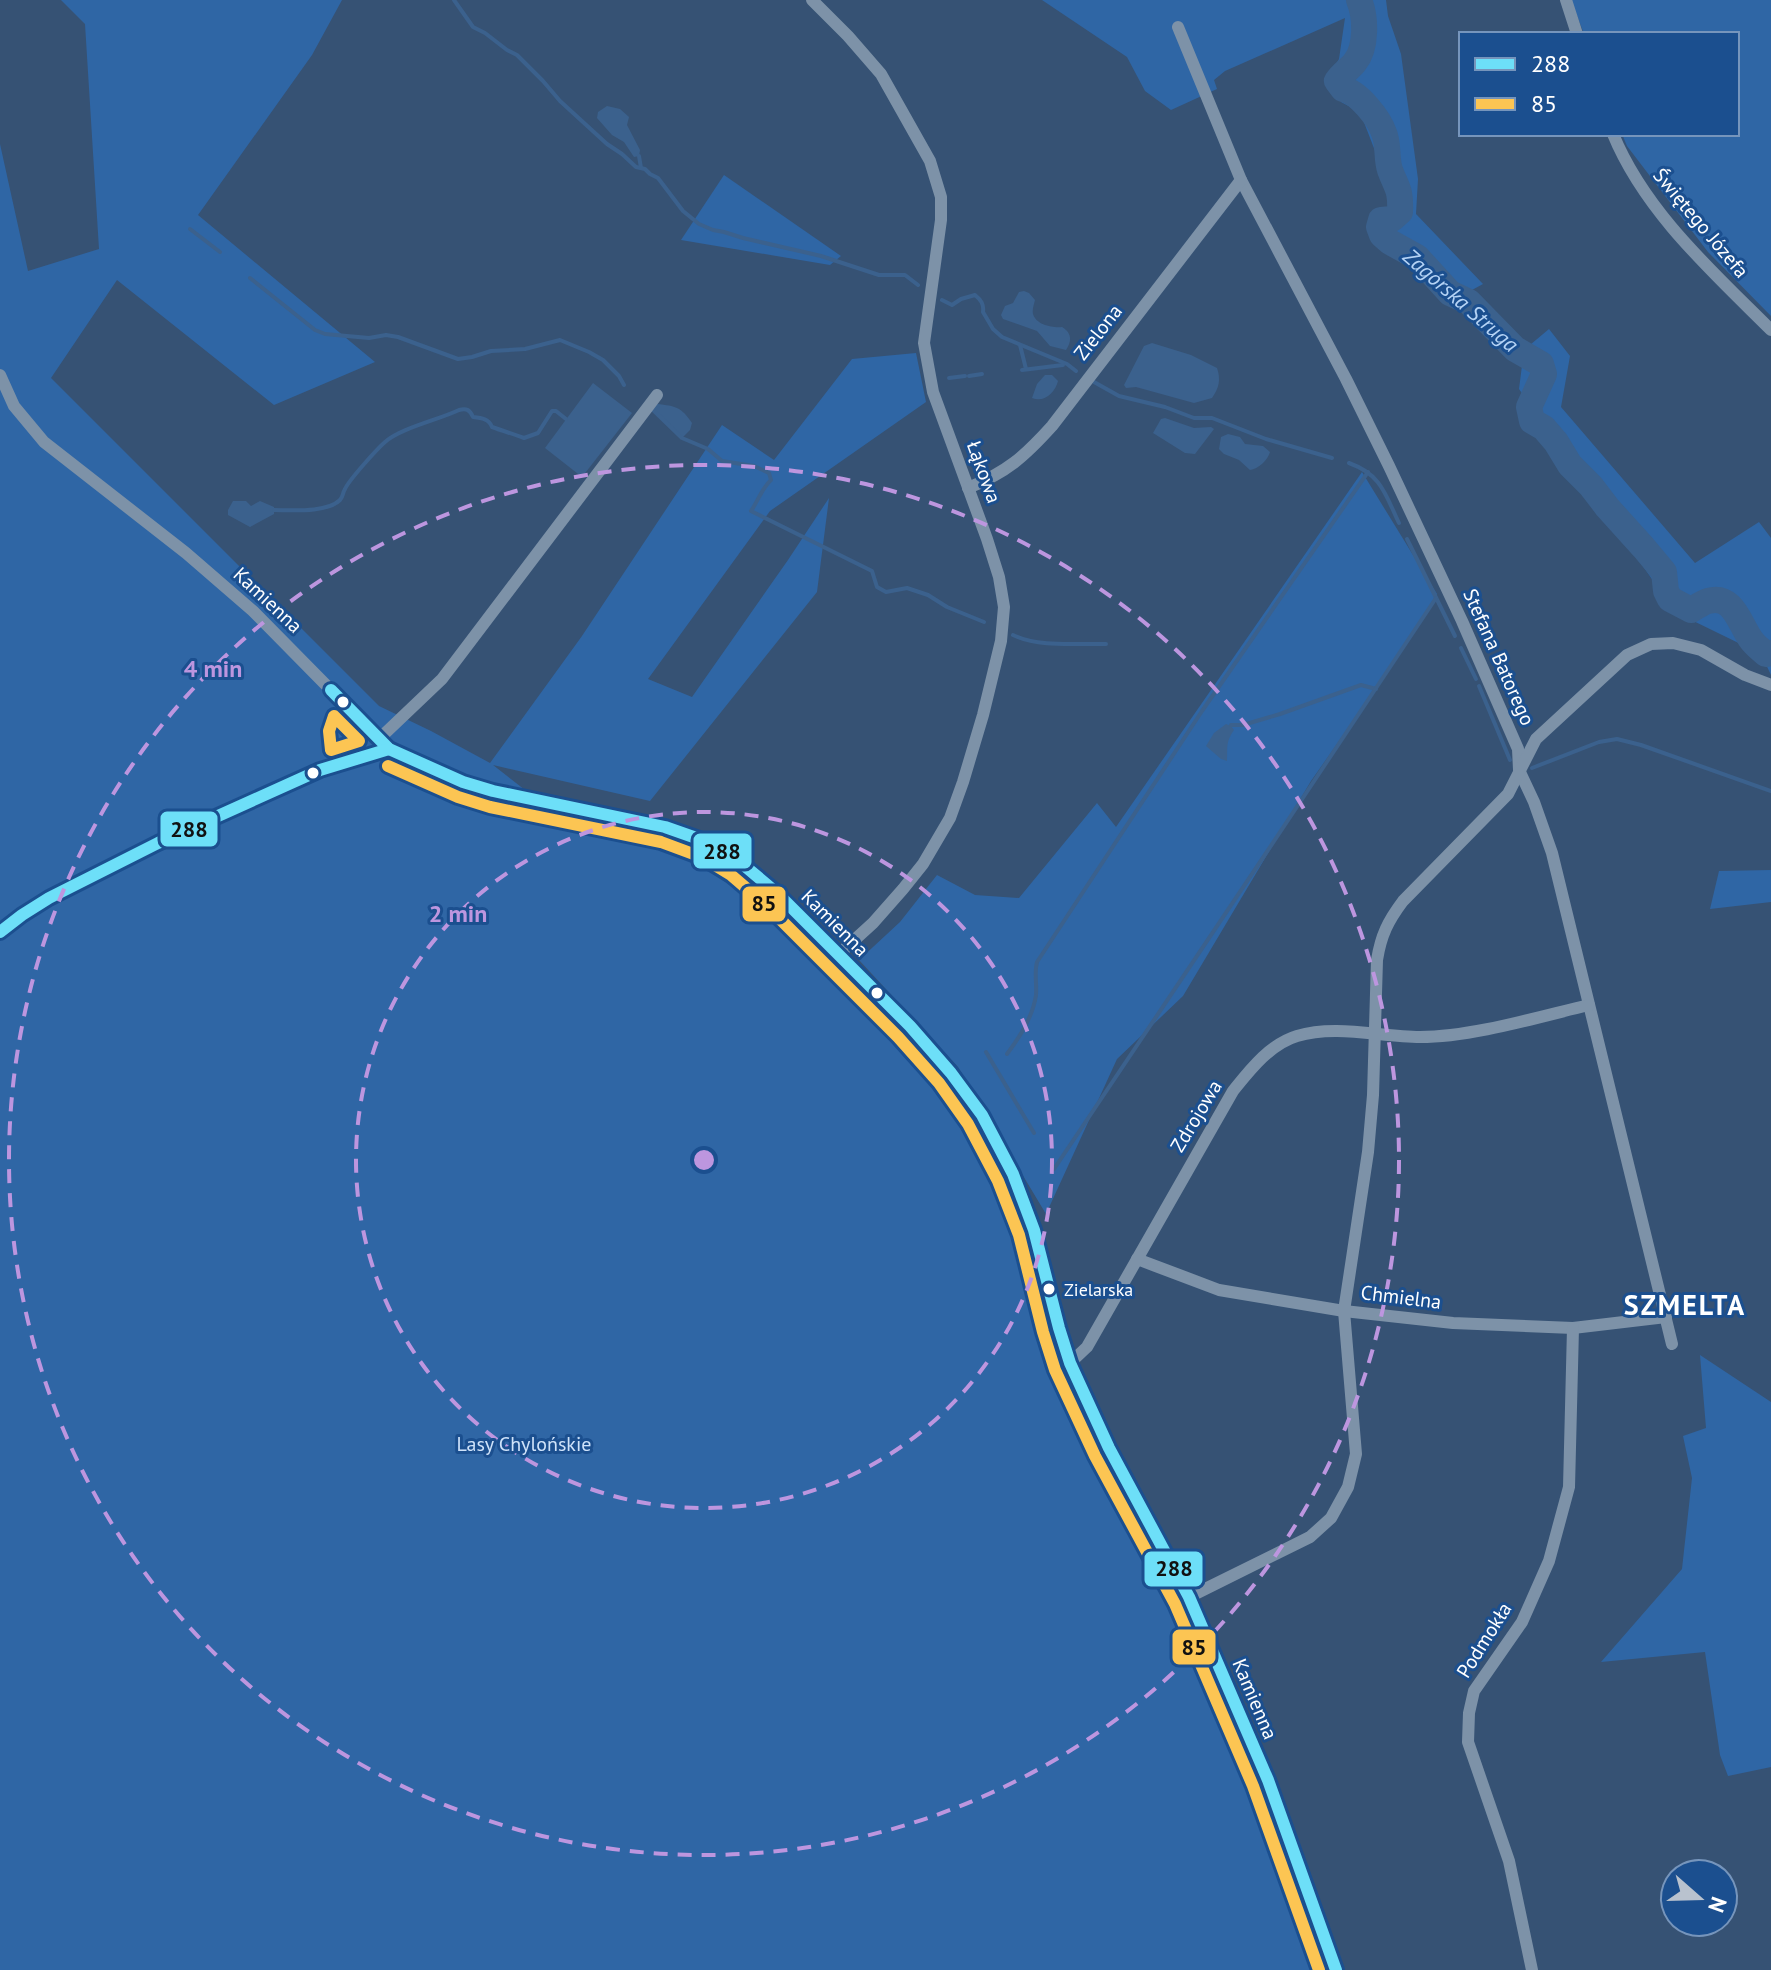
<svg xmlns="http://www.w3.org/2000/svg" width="1771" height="1970" font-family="'PT Sans',sans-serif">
<rect width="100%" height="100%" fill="#365274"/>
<g fill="#2f66a5">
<path d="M 61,0 L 342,0 L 312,55 L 198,215 L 375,362 L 274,405 L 117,280 L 51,378 L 379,706 L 431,731 L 490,763 L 582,636 L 722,425 L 774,460 L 852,359 L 916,353 L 926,402 L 770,511 L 648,679 L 692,697 L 788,560 L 829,498 L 817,592 L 650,801 L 493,765 L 557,815 L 673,845 L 768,912 L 948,1097 L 992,1159 L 1045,1368 L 1174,1606 L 1322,1970 L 0,1970 L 0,144 L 28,271 L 99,249 L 85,24 Z"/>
<path d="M 1042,0 L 1386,0 L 1388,16 L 1401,54 L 1418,179 L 1416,214 L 1483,284 L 1472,290 L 1428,276 L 1387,230 L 1391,194 L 1372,143 L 1360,112 L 1341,102 L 1328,78 L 1339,59 L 1345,18 L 1225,71 L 1214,80 L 1217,89 L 1171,110 L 1145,91 L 1127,57 Z"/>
<path d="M 1571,0 L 1771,0 L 1771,316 L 1708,252 L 1627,146 L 1622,134 L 1737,134 L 1737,34 L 1584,34 Z"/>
<path d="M 724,175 L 841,256 L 830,265 L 681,240 Z"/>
<path d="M 1549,329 L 1570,356 L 1561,407 L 1695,563 L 1759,522 L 1771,538 L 1771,675 L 1761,654 L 1675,612 L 1519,389 L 1524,350 Z"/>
<path d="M 1362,472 L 1437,594 L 1376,689 L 1311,781 L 1183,996 L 1117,1059 L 1046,1214 L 958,1067 L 859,960 L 900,922 L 937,875 L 975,895 L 1019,898 L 1097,803 L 1116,827 Z"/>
<path d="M 1771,870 L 1771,902 L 1710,909 L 1719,871 Z"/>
<path d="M 1700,1355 L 1771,1402 L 1771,1767 L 1728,1776 L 1720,1755 L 1705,1652 L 1601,1662 L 1682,1569 L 1692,1478 L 1683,1436 L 1706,1428 Z"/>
</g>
<g fill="#3b618d">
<path d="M 607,106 L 620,109 L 629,117 L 627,125 L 640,150 L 639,156 L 634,157 L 624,142 L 612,135 L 597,118 L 598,112 Z"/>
<path d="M 1024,291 L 1029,293 L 1035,300 C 1034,304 1032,310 1033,314 C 1036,325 1053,328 1062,327 C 1072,333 1072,341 1066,350 L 1050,346 L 1037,331 L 1003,319 L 1001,315 L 1005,306 L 1013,303 L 1019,292 Z"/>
<path d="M 1152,343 L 1191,355 L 1217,368 C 1221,380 1219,388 1212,398 L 1194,403 L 1136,387 L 1126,388 L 1124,385 L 1144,346 Z"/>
<path d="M 1045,375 L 1052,375 L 1058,381 C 1055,393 1044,403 1032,398 L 1037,384 Z"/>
<path d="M 593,383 L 632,413 L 582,477 L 545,448 Z"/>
<path d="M 657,404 C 676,406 681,407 692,423 L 690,430 L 682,438 L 653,410 Z"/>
<path d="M 1165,418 L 1194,428 L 1211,427 L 1214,429 L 1195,454 L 1185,453 L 1153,433 L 1161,419 Z"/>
<path d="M 1228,434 L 1240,437 L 1245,444 L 1263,446 L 1270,452 C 1268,460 1258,469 1250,470 L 1239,460 L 1224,454 L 1219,449 L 1221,437 Z"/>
<path d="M 233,501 L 246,501 L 251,506 L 260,501 L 274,507 L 274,514 L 250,527 L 228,515 L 228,510 Z"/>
<path d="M 1226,724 L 1231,726 L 1234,730 C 1225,743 1228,748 1227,761 L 1221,759 L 1206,746 L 1214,733 Z"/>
</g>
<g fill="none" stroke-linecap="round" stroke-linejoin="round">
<g stroke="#3b618d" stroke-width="4">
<path d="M 454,0 L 473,27 L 485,33 L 507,50 L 517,55 L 543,81 L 560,101 L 607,144 L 622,154 L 636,167 L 645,169 L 650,174 L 658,178 L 683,211 L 699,224 L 713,230 L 724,232 L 743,238 L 821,256 L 879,275 L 905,275 L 918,285"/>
<path d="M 639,156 L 641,168"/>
<path d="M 190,229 L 220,252"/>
<path d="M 250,278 L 315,330 L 325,334 L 369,338 L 386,335 L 398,337 L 458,359 L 472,357 L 491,351 L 525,349 L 560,340 L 589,352 L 603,360 L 619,376 L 624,385"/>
<path d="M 942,300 L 952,305 L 961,299 L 975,295 C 981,300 984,304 983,312 L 993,329 L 1002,337 L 1067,364 L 1076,371"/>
<path d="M 1020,345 L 1026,369"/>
<path d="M 1022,370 L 1063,365"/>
<path d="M 969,376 L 982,374"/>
<path d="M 949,378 L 965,376"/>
<path d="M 1094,382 L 1119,396 L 1165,407 L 1194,418 L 1212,418 L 1266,439 L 1332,458"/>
<path d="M 653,410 L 682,438 L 708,449 L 722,461 L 754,466 L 769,473 L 771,480 C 762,488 758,501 751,511 L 872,571 L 877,587 L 886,592 L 907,588 L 928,595 L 947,607 L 984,622"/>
<path d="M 1349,463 C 1382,475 1385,494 1399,523"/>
<path d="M 274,510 C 291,510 327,513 340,500 C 344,495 342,494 345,489 C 349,480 377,449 385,442 C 401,428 438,420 459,410 C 467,408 470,410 473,417 C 482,418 489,419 492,427 C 503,431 513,434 524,438 L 538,433 L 552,411 L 556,411 L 566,419"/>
<path d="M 1407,539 L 1455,636"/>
<path d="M 1013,635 C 1040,648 1077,643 1106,644"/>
<path d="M 1461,648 L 1476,679"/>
<path d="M 1479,686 L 1510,760"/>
<path d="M 1231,725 L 1243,725 L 1280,714 L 1361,685 L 1376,689"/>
<path d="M 1532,768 L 1599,742 L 1617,739 L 1641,745 L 1771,791"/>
<path d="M 986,1052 L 1034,1133"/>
<path d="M 1007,1054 C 1020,1037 1033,1016 1036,995 C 1037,983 1034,973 1037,962 L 1202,711 L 1368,472"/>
<path d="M 1054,1169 C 1181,979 1310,789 1436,598"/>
</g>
<path stroke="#3b618d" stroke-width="26" d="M 1359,0 C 1366,17 1367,47 1355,62 C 1350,69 1342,73 1337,81 L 1343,89 C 1358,92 1379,118 1384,133 C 1389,144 1386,158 1390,170 C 1397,189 1401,189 1400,212 L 1392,219 L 1381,220 L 1379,227 L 1382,235 L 1390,242 L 1417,257 L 1450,293 L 1469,302 L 1515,349 L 1541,364 L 1544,374 L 1529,407 L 1532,421 L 1544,428 L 1556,442 L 1570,465 L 1591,486 L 1607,507 L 1644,548 L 1664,572 L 1666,591 L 1670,599 L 1691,610 C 1696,607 1702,603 1708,601 C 1734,593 1740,626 1752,641 C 1756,646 1761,650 1766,654 L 1771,653"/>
<g stroke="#7d92a8" stroke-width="12">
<path d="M 812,0 L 848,36 L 881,74 L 930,161 L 941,197 L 941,220 L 924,343 L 933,392 L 987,539 L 999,577 L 1004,607 L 1001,641 L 983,715 L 963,782 L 950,818 L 923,864 L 903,889 L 873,923 L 839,954"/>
<path d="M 1566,0 L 1577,34"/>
<path d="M 1178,27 L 1241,180 L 1346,379 L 1389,466 L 1462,621 L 1518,749 L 1519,770 L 1534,802 L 1552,853 L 1672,1344"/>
<path d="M 1613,134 C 1645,212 1713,272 1771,330"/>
<path d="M 0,375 L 14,406 L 44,442 L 186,553 L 253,611 L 389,749"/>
<path d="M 968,488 C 1007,472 1024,457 1052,426 L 1241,180"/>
<path d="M 379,739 L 442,679 L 657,395"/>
<path d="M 1137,1259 L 1219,1290 L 1344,1311 L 1453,1323 L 1573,1328 L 1666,1317"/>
<path d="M 1070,1363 L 1087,1347 L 1233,1091 C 1250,1070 1270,1044 1297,1036 C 1336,1024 1380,1037 1420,1037 C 1472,1037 1538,1017 1589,1005"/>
<path d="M 1189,1597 L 1310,1537 L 1331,1518 L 1348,1487 L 1356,1454 L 1344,1311 L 1368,1152 L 1373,1095 L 1377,960 C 1381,935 1388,921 1403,901 L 1508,794 L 1536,739 L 1627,655 L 1651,644 L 1673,643 L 1701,650 L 1745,675 L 1771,685"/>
<path d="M 1532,1970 L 1509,1861 L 1468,1742 L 1469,1713 L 1474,1691 L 1522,1622 L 1549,1561 L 1569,1487 L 1573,1328"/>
</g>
<path stroke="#7d92a8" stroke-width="16" d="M 0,932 L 22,915 L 49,898 L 158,843 L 320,770 L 389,749 L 463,782 L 493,791 L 665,827 L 702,840 L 721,850 L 740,862 L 778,894 L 910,1026 L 951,1073 L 982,1115 L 1013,1174 L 1034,1230 L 1059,1328 L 1070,1363 L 1109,1448 L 1189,1597 L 1268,1780 L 1336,1970"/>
<defs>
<g id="bus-1">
<path d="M 331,690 L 389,749 L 463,782 L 493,791 L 665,827 L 702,840 L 721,850 L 740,862 L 778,894 L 910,1026 L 951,1073 L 982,1115 L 1013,1174 L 1034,1230 L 1059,1328 L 1070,1363 L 1109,1448 L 1189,1597 L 1268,1780 L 1336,1970"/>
<path d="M 0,932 L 22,915 L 49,898 L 158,843 L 320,770 L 389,749"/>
</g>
<g id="bus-2">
<path d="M 334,716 L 359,741 L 331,750 L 329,731 Z"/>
<path d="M 388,766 L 458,797 L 490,807 L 661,842 L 696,855 L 713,864 L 731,875 L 767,906 L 898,1037 L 939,1083 L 968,1124 L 998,1181 L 1019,1235 L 1043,1332 L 1055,1370 L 1095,1456 L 1175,1604 L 1253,1786 L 1319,1970"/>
</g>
</defs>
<use href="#bus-1" stroke="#1b4f8f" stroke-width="18"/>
<use href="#bus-2" stroke="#1b4f8f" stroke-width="18"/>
<use href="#bus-1" stroke="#6ddff8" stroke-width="12"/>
<use href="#bus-2" stroke="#fcc553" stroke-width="12"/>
</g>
<g fill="none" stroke="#bd96df" stroke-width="4" stroke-dasharray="14 10">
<circle cx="704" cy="1160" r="348"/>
<circle cx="704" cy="1160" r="695"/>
</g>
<g fill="#fff" stroke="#1b4f8f" stroke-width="3">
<circle cx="343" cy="702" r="7"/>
<circle cx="313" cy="773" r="7"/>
<circle cx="877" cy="993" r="7"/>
<circle cx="1049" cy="1289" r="7"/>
</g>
<g text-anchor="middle" stroke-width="6" stroke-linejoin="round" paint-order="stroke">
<g font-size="18" fill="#fff" stroke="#1b4f8f" text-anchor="start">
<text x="1064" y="1296">Zielarska</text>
</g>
<g font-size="20" fill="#fff" stroke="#1b4f8f">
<text transform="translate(1701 223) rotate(50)" y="7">Świętego Józefa</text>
<text transform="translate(1098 332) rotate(-52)" y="7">Zielona</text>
<text transform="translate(984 472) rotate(70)" y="7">Łąkowa</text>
<text transform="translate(268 600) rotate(43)" y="7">Kamienna</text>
<text transform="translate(1499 657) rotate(66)" y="7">Stefana Batorego</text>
<text transform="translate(835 923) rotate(45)" y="7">Kamienna</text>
<text transform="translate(1196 1116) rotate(-59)" y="7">Zdrojowa</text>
<text transform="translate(1401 1297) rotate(7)" y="7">Chmielna</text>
<text transform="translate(1484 1640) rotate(-58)" y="7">Podmokła</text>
<text transform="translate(1255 1699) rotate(67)" y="7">Kamienna</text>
</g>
<g font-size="20" fill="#cfe3fa" stroke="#1b4f8f">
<text x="524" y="1451">Lasy Chylońskie</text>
</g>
<g font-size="22" font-style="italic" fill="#b5d3f5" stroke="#1b4f8f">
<text transform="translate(1461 300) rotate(41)" y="8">Zagórska Struga</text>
</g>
<g font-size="28" font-weight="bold" letter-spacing="2" fill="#fff" stroke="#1b4f8f">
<text x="1685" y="1315">SZMELTA</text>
</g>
</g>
<circle cx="704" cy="1160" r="12" fill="#bd96df" stroke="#1b4f8f" stroke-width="4"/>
<g font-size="24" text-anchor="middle" font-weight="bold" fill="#bd96df" stroke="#1b4f8f" stroke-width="6" stroke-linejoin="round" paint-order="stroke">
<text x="213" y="677">4 min</text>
<text x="458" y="922">2 min</text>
</g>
<g stroke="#1b4f8f" stroke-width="3">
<rect x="159" y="810" width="60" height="38" rx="8" fill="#6ddff8"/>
<rect x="692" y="832" width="61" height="38" rx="8" fill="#6ddff8"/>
<rect x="741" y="885" width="46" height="38" rx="8" fill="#fcc553"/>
<rect x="1143" y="1550" width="61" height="38" rx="8" fill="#6ddff8"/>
<rect x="1171" y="1628" width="46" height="38" rx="8" fill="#fcc553"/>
</g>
<g font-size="22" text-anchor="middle" font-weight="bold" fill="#111">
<text x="189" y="837">288</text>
<text x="722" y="859">288</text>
<text x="764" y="911">85</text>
<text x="1174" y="1576">288</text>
<text x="1194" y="1655">85</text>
</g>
<rect x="1459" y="32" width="280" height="104" fill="#1b4f8f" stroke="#7695bc" stroke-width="2"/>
<rect x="1475" y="58" width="40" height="12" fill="#6ddff8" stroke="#7695bc" stroke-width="2"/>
<text x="1531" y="72" font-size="24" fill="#ffffff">288</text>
<rect x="1475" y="98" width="40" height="12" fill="#fcc553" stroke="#7695bc" stroke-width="2"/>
<text x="1531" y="112" font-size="24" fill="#ffffff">85</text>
<g transform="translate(1699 1898) rotate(110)"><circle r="38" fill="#1b4f8f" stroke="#7695bc" stroke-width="2"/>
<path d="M0-6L14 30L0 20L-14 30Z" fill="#b9c2ce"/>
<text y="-12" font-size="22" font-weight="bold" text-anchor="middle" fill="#ffffff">N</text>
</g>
</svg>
